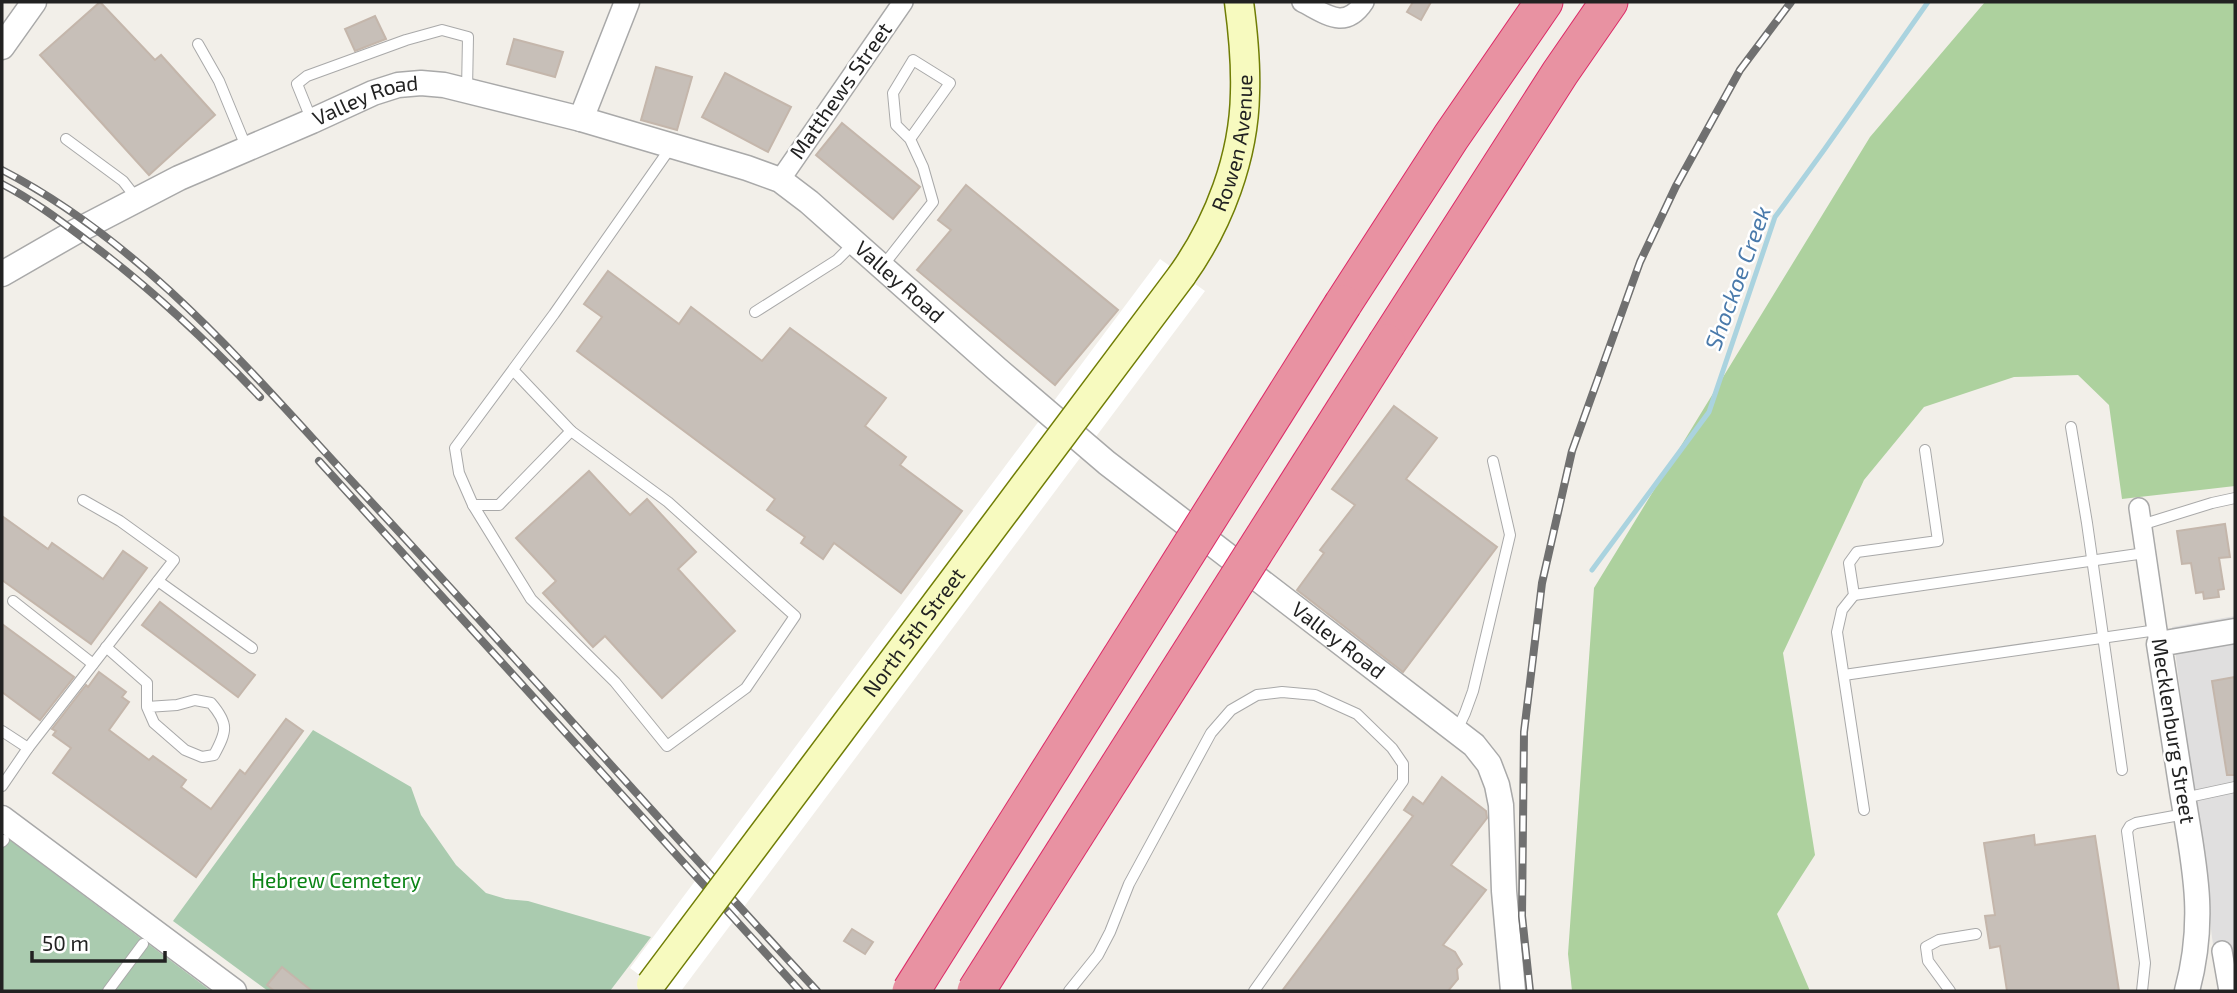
<svg xmlns="http://www.w3.org/2000/svg" width="2237" height="993" font-family="'Exo 2',sans-serif">
<rect width="100%" height="100%" fill="#f2efe9"/>
<path fill="#e0dfdf" d="M 2235,616 L 2235,991 L 2219,991 L 2172,627 Z"/>
<path fill="#add19e" d="M 1985,2 L 2235,2 L 2235,486 L 2122,499 L 2109,405 L 2078,375 L 2014,377 L 1924,407 L 1864,480 L 1783,653 L 1815,855 L 1777,914 L 1810,991 L 1572,991 L 1568,954 L 1594,588 L 1870,137 Z"/>
<g fill="#aacbaf">
<path d="M 313,730 L 411,787 L 421,815 L 456,865 L 486,893 L 506,899 L 528,901 L 651,937 L 610,991 L 268,991 L 173,921 Z"/>
<path d="M 2,834 L 211,991 L 2,991 Z"/>
</g>
<path fill="#fff" d="M 1160,259 L 1205,291 L 681,991 L 661,991 L 630,968 Z"/>
<g fill="none" stroke-linecap="round" stroke-linejoin="round">
<path stroke="#aad3df" stroke-width="5" d="M 1592,570 L 1709,412 L 1775,217 L 1824,150 L 1928,2"/>
</g>
<g fill="#c7bfb8" stroke="#c4b6ab" stroke-width="2">
<path d="M 100,2 L 155,60 L 161,55 L 215,115 L 149,175 L 40,55 Z"/>
<path d="M 1413,2 L 1431,2 L 1421,20 L 1407,12 Z"/>
<path d="M 375,16 L 386,39 L 355,51 L 345,29 Z"/>
<path d="M 514,39 L 563,52 L 555,77 L 507,64 Z"/>
<path d="M 656,67 L 692,77 L 677,130 L 641,120 Z"/>
<path d="M 725,73 L 791,107 L 768,152 L 702,117 Z"/>
<path d="M 842,123 L 920,187 L 893,219 L 816,155 Z"/>
<path d="M 966,185 L 1118,310 L 1055,385 L 917,270 L 951,230 L 938,220 Z"/>
<path d="M 608,271 L 679,324 L 691,307 L 762,361 L 790,328 L 886,398 L 865,426 L 906,457 L 900,465 L 962,511 L 901,593 L 834,543 L 823,559 L 801,543 L 805,537 L 767,510 L 775,499 L 577,351 L 602,317 L 584,304 Z"/>
<path d="M 1394,406 L 1437,438 L 1406,479 L 1497,547 L 1403,672 L 1297,590 L 1324,553 L 1320,550 L 1355,505 L 1332,489 Z"/>
<path d="M 589,471 L 630,515 L 647,499 L 696,552 L 678,569 L 735,631 L 662,698 L 605,636 L 593,647 L 543,593 L 556,581 L 516,538 Z"/>
<path d="M 2,516 L 48,549 L 52,543 L 103,579 L 123,551 L 147,568 L 91,644 L 2,580 Z"/>
<path d="M 2225,524 L 2230,557 L 2219,558 L 2224,589 L 2218,590 L 2219,597 L 2204,599 L 2203,592 L 2196,593 L 2191,563 L 2182,564 L 2177,531 Z"/>
<path d="M 160,602 L 255,675 L 238,697 L 142,625 Z"/>
<path d="M 2,624 L 74,677 L 40,720 L 2,692 Z"/>
<path d="M 99,672 L 126,692 L 122,697 L 129,702 L 109,730 L 149,760 L 153,756 L 186,780 L 181,787 L 211,809 L 240,770 L 245,774 L 286,719 L 303,731 L 196,877 L 53,773 L 71,748 L 53,735 L 56,731 L 52,729 L 86,685 L 88,687 Z"/>
<path d="M 2235,677 L 2235,775 L 2227,775 L 2212,681 Z"/>
<path d="M 1442,777 L 1486,811 L 1487,818 L 1451,865 L 1486,890 L 1443,945 L 1455,952 L 1462,964 L 1457,969 L 1458,979 L 1448,991 L 1282,991 L 1413,816 L 1404,810 L 1413,797 L 1423,804 Z"/>
<path d="M 2034,835 L 2035,845 L 2095,836 L 2119,991 L 2007,991 L 2000,946 L 1990,948 L 1985,916 L 1995,915 L 1984,843 Z"/>
<path d="M 852,929 L 873,942 L 865,954 L 844,941 Z"/>
<path d="M 282,967 L 312,991 L 274,991 L 267,985 Z"/>
</g>
<g fill="none" stroke-linecap="round" stroke-linejoin="round">
<defs>
<g id="service">
<path d="M 198,44 L 219,81 L 247,149"/>
<path d="M 312,121 L 297,84 L 307,76 L 406,40 L 442,30 L 468,37 L 467,90"/>
<path d="M 66,139 L 123,181 L 137,199"/>
<path d="M 882,267 L 933,202 L 923,167 L 910,139 L 950,83 L 913,60 L 893,93 L 896,125 L 910,139"/>
<path d="M 755,312 L 837,260 L 854,243"/>
<path d="M 513,370 L 571,431 L 499,505 L 473,505 L 459,473 L 455,448 L 554,314 L 671,147"/>
<path d="M 2071,427 L 2087,523 L 2122,770"/>
<path d="M 473,505 L 531,599 L 615,682 L 667,746 L 746,688 L 795,616 L 668,502 L 571,431"/>
<path d="M 2141,525 L 2212,503 L 2235,498"/>
<path d="M 158,581 L 252,648"/>
<path d="M 1854,595 L 2145,553"/>
<path d="M 13,601 L 93,664"/>
<path d="M 106,647 L 147,683 L 147,707 L 154,723 L 185,750 L 202,757 L 214,755 C 227,731 229,724 211,703 L 195,700 L 177,705 L 147,707"/>
<path d="M 1844,675 L 2157,630"/>
<path d="M 1457,730 L 1465,713 L 1473,691 L 1510,535 L 1493,461"/>
<path d="M 2,731 L 28,748"/>
<path d="M 2,786 L 28,748 L 174,560 L 120,521 L 83,500"/>
<path d="M 2184,798 L 2235,787"/>
<path d="M 1864,810 L 1837,632 L 1842,610 L 1854,595 L 1849,563 L 1857,552 L 1938,541 L 1925,450"/>
<path d="M 2,842 L 4,840"/>
<path d="M 108,991 L 143,944"/>
<path d="M 1069,991 L 1098,955 L 1110,932 L 1129,884 L 1211,733 L 1231,710 L 1257,695 L 1282,692 L 1315,695 L 1357,714 L 1392,748 L 1403,764 L 1403,781 L 1254,991"/>
<path d="M 1950,991 L 1928,961 L 1926,947 L 1939,940 L 1976,934"/>
<path d="M 2142,991 L 2145,963 L 2127,831 L 2130,826 L 2136,823 L 2185,814"/>
</g>
<g id="minor">
<path d="M 1302,2 C 1326,14 1345,31 1364,2"/>
<path d="M 780,180 L 903,2"/>
<path d="M 2139,508 L 2159,644"/>
<path d="M 2222,951 L 2229,991"/>
</g>
<g id="tertiary">
<path d="M 2,47 L 34,2"/>
<path d="M 581,119 L 627,2"/>
<path id="s1" d="M 2,274 L 75,232 L 179,178 L 312,121 L 373,93 L 398,85 L 421,83 L 444,85 L 581,119 L 747,168 L 780,180 L 809,202 L 997,369 L 1107,463 L 1474,745 L 1489,764 L 1497,785 L 1501,805 L 1504,891 L 1513,991"/>
<path d="M 2,818 L 234,991"/>
<path d="M 2187,991 C 2207,917 2194,864 2182,791 C 2174,742 2167,693 2159,644 L 2235,631"/>
</g>
<g id="secondary">
<path id="s2" d="M 1182,275 C 1219,223 1244,157 1245,93 C 1246,63 1243,32 1239,2"/>
</g>
<g id="motorway">
<path d="M 1343,304 L 1451,137 L 1544,2"/>
<path d="M 1387,343 L 1560,73 L 1609,2"/>
</g>
</defs>
<use href="#service" stroke="#a9a9a9" stroke-width="12"/>
<use href="#minor" stroke="#a9a9a9" stroke-width="22"/>
<use href="#tertiary" stroke="#a9a9a9" stroke-width="27"/>
<use href="#secondary" stroke="#707d05" stroke-width="31"/>
<use href="#motorway" stroke="#dc2a67" stroke-width="39"/>
<use href="#service" stroke="#fff" stroke-width="10"/>
<use href="#minor" stroke="#fff" stroke-width="19"/>
<use href="#tertiary" stroke="#fff" stroke-width="24"/>
<use href="#secondary" stroke="#f7fabf" stroke-width="28"/>
<use href="#motorway" stroke="#e892a2" stroke-width="37"/>
<defs>
<g id="rail">
<path d="M 2,170 C 147,245 252,374 361,491 C 515,656 664,826 817,991"/>
<path d="M 2,184 C 33,200 62,222 90,243 C 152,289 207,341 260,397"/>
<path d="M 319,461 L 800,991"/>
<path d="M 1530,991 L 1522,916 L 1524,732 L 1542,583 L 1572,451 L 1640,262 L 1676,186 L 1740,70 L 1791,2"/>
</g>
</defs>
<use href="#rail" stroke="#707070" stroke-width="8"/>
<use href="#rail" stroke="#fff" stroke-width="5" stroke-dasharray="16" stroke-linecap="butt"/>
<defs>
<g id="secondary-bridge">
<path id="s3" d="M 651,984 L 1182,275"/>
</g>
<g id="motorway-bridge">
<path d="M 911,991 L 1343,304"/>
<path d="M 976,991 L 1387,343"/>
</g>
</defs>
<use href="#secondary-bridge" stroke="#707d05" stroke-width="31" stroke-linecap="butt"/>
<use href="#motorway-bridge" stroke="#dc2a67" stroke-width="39" stroke-linecap="butt"/>
<use href="#secondary-bridge" stroke="#f7fabf" stroke-width="28"/>
<use href="#motorway-bridge" stroke="#e892a2" stroke-width="37"/>
</g>
<g text-anchor="middle" stroke-width="5" stroke-linejoin="round" paint-order="stroke">
<g font-size="21" fill="#222" stroke="#fff">
<text transform="translate(841 91) rotate(-55)" y="7">Matthews Street</text>
<text dy="7" stroke="none"><textPath href="#s1" startOffset="404">Valley Road</textPath></text>
<text dy="7" stroke="none"><textPath href="#s2" startOffset="144">Rowen Avenue</textPath></text>
<text dy="7" stroke="none"><textPath href="#s1" startOffset="992">Valley Road</textPath></text>
<text dy="7" stroke="none"><textPath href="#s3" startOffset="439">North 5th Street</textPath></text>
<text dy="7" stroke="none"><textPath href="#s1" startOffset="1559">Valley Road</textPath></text>
<text transform="translate(2173 731) rotate(81)" y="7">Mecklenburg Street</text>
</g>
<g font-size="21" fill="#0c8416" stroke="#fff">
<text x="336" y="888">Hebrew Cemetery</text>
</g>
<g font-size="23" font-style="italic" fill="#4a7aab" stroke="#fff">
<text transform="translate(1738 278) rotate(-70)" y="8">Shockoe Creek</text>
</g>
</g>
<rect width="2237" height="993" fill="none" stroke="#222222" stroke-width="7"/>
<path d="M32 951v10h133v-10" fill="none" stroke="#222222" stroke-width="3.5"/>
<text x="42" y="951" font-size="21" fill="#222222" stroke="#ffffff" stroke-width="5" paint-order="stroke">50 m</text>
</svg>
